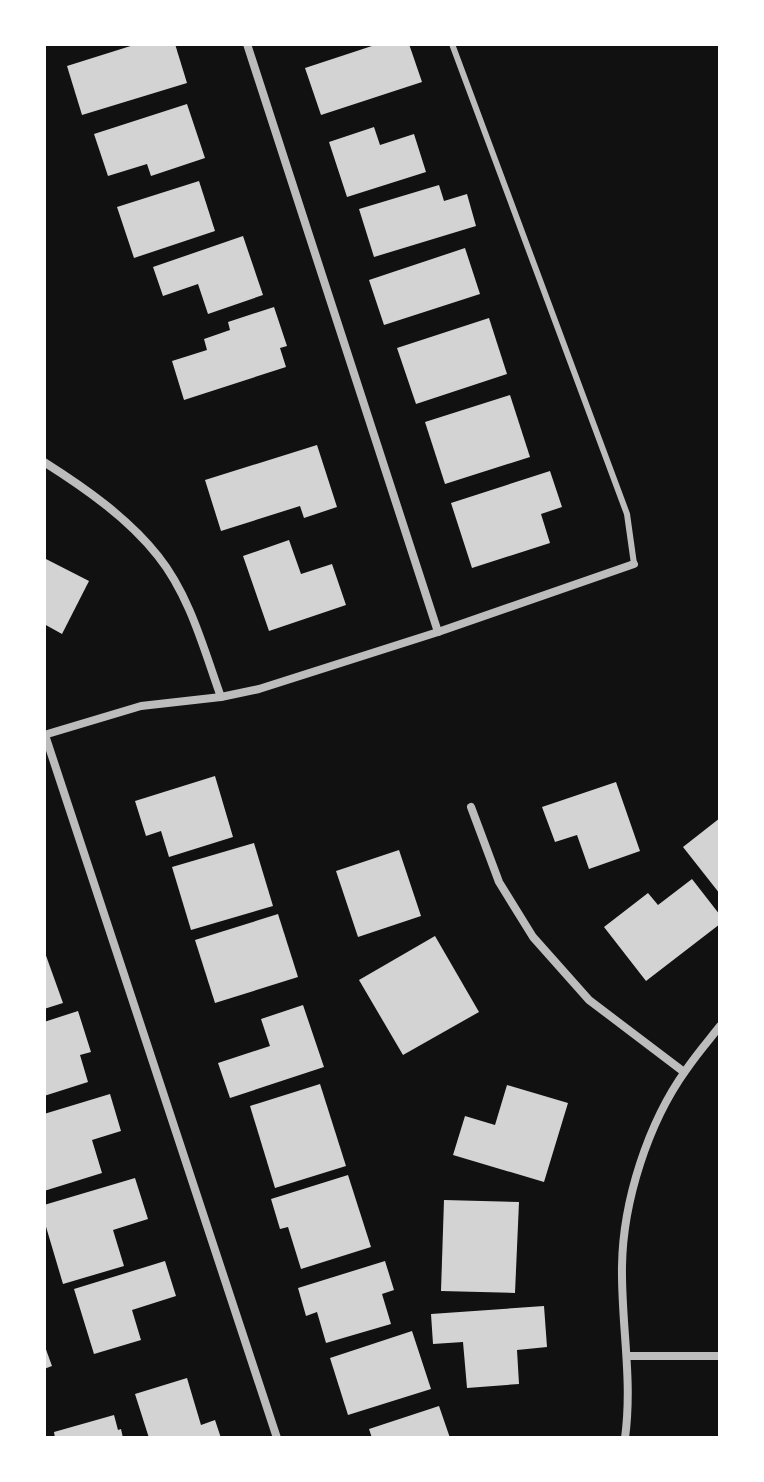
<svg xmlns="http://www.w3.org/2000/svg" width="764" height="1482" font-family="'DM Sans',sans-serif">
<rect width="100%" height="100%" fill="#111"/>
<g fill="#d3d3d3">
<path d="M 137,44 L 175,44 L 187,83 L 82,115 L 67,66 Z"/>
<path d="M 378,44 L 409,44 L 422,82 L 321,115 L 305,68 Z"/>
<path d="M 187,104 L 205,158 L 151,176 L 147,164 L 108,176 L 94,134 Z"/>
<path d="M 374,127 L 380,145 L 414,134 L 426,172 L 347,197 L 329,142 Z"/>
<path d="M 199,181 L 215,231 L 134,258 L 117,207 Z"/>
<path d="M 439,185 L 444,201 L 467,194 L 476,226 L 374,257 L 359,209 Z"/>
<path d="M 243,236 L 263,295 L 208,314 L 198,284 L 163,296 L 153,267 Z"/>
<path d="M 465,248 L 480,294 L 384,325 L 369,280 Z"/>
<path d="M 274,307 L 287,346 L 280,348 L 286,367 L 184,400 L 172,361 L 207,350 L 204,339 L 230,330 L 228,322 Z"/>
<path d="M 489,318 L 507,374 L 416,404 L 397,348 Z"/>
<path d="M 510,395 L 530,457 L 445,484 L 425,422 Z"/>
<path d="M 317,445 L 337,507 L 304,518 L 300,506 L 221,531 L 205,480 Z"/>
<path d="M 550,471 L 562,507 L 541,514 L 550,543 L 472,568 L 451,503 Z"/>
<path d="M 289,540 L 301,574 L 332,564 L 346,605 L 269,631 L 243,556 Z"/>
<path d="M 44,558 L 89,581 L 62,634 L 44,624 Z"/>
<path d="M 215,776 L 233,837 L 169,857 L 161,831 L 146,836 L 135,801 Z"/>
<path d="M 616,782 L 640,851 L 589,869 L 577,835 L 555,842 L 542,807 Z"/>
<path d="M 720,818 L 720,894 L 683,847 Z"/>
<path d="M 254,843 L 273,906 L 191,930 L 172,867 Z"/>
<path d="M 399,850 L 421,916 L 358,937 L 336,871 Z"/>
<path d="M 692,879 L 720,915 L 720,924 L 646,981 L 604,927 L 648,893 L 658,905 Z"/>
<path d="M 278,914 L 298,977 L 215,1003 L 195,940 Z"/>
<path d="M 435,936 L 479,1012 L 403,1055 L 359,980 Z"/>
<path d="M 44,950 L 63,1003 L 44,1009 Z"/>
<path d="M 303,1005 L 324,1067 L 230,1098 L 218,1063 L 270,1046 L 261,1019 Z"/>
<path d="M 78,1011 L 91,1052 L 80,1055 L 88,1082 L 44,1096 L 44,1022 Z"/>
<path d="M 320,1084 L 346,1166 L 275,1188 L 250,1106 Z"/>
<path d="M 507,1085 L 568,1103 L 544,1182 L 453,1155 L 465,1116 L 495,1125 Z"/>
<path d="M 110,1094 L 121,1131 L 92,1140 L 102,1173 L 44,1191 L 44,1114 Z"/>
<path d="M 348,1175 L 371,1247 L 301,1269 L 288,1227 L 280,1229 L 271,1199 Z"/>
<path d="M 135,1178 L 148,1219 L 113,1230 L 124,1266 L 63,1284 L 44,1220 L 44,1205 Z"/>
<path d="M 444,1200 L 519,1202 L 515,1293 L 441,1291 Z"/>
<path d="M 165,1261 L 176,1296 L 132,1310 L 141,1340 L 94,1354 L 74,1289 Z"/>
<path d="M 385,1261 L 394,1290 L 382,1294 L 391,1324 L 326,1343 L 317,1312 L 306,1316 L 298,1288 Z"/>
<path d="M 544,1306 L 547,1347 L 517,1350 L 519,1384 L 467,1388 L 463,1342 L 433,1344 L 431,1314 Z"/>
<path d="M 412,1331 L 431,1389 L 348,1415 L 330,1358 Z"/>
<path d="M 44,1344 L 52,1366 L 44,1369 Z"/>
<path d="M 187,1378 L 201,1425 L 215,1420 L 221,1438 L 149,1438 L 135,1394 Z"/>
<path d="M 439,1406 L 450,1438 L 372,1438 L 369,1429 Z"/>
<path d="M 114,1415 L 118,1430 L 121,1429 L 123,1438 L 55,1438 L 54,1432 Z"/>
</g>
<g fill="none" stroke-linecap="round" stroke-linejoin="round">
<path stroke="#bcbcbc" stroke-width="6" d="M 452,44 L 627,514 L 634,564"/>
<g stroke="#bcbcbc" stroke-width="8">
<path d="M 247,44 L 438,632"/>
<path d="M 44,462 C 85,488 128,518 158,556 C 190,596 204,650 221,697"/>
<path d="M 44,735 L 141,706 L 221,697 L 259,689 L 438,632 L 634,564"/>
<path d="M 45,735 L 277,1438"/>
<path d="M 471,807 L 499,882 L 533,937 L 589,1000 L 684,1072"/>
<path d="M 629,1356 L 720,1356"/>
<path d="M 625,1438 C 633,1379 621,1324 622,1266 C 623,1201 648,1123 686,1070 C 696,1055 709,1040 720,1026"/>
</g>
</g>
<rect width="764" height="1482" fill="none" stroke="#ffffff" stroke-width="92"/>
</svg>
